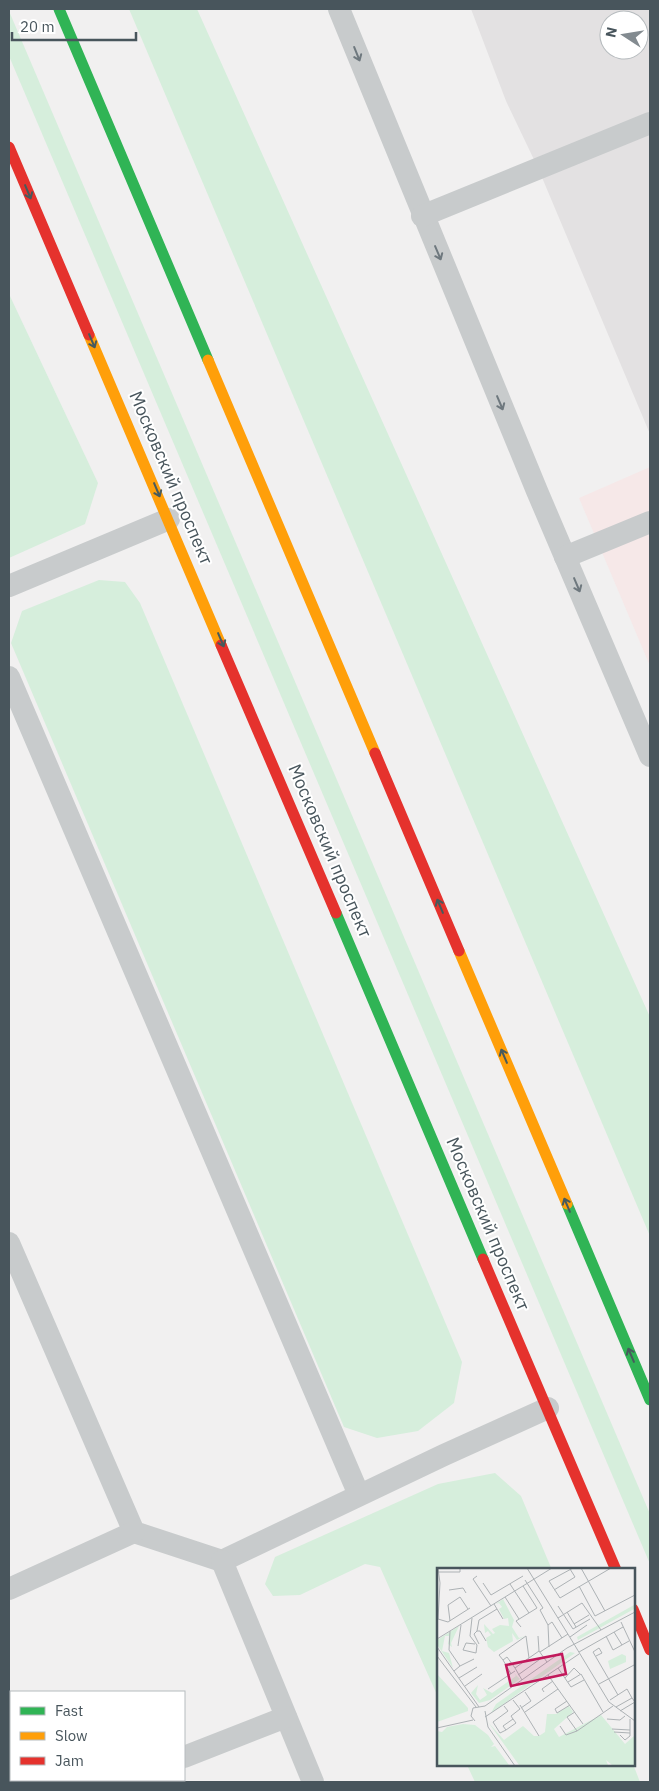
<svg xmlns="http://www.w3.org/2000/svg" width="659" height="1791" font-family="'IBM Plex Sans',sans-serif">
<rect width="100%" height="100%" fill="#f1f0f0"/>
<path fill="#e3e1e2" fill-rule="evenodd" d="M 471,9 L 650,9 L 650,434 L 538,168 L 506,101 ZM 609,20 L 639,20 L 639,50 L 609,50 Z"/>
<path fill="#f6e8e8" d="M 650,467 L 650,666 L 579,498 Z"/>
<g fill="#d6eedc">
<path d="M 129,9 L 197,9 L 650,1017 L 650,1236 Z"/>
<path d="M 9,11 L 650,1514 L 650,1564 L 9,56 Z"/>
<path d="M 9,294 L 98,483 L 85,524 L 9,558 Z"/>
<path d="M 99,580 L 125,582 L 140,603 L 462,1362 L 454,1403 L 418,1431 L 377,1438 L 344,1427 L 11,643 L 22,611 Z"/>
<path d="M 495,1473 L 521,1496 L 552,1570 L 438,1570 L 438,1697 L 380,1567 L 365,1564 L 300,1595 L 273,1596 L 265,1584 L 275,1557 L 438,1484 Z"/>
<path d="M 633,1764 L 640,1782 L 475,1782 L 467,1765 Z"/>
</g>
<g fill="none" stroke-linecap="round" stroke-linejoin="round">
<g stroke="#c8cbcc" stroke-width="22">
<path d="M 339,9 L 537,491 L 650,756"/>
<path d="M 422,216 L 650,123"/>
<path d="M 565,557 L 650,522"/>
<path d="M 9,586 L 169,519"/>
<path d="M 9,677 L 359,1495"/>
<path d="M 9,1243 L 134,1532 L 222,1561 L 444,1455 L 548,1408"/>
<path d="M 222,1561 L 313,1782"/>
<path d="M 9,1589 L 134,1532"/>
<path d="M 184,1757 L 286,1717"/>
<path d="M 130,1782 L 134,1780"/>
</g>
<g stroke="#30b455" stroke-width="11">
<path d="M 59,9 L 208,360"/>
<path d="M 336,913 L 483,1259"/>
<path d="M 567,1204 L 650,1400"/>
</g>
<g stroke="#ff9f0a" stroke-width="11">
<path d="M 89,335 L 221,645"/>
<path d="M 208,360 L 375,753"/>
<path d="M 459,951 L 567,1204"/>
</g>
<g stroke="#e5322d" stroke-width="11">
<path d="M 9,147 L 89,335"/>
<path d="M 221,645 L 336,913"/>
<path d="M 375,753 L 459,951"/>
<path d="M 483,1259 L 616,1570"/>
<path d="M 633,1609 L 650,1650"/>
</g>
</g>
<defs><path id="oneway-shaft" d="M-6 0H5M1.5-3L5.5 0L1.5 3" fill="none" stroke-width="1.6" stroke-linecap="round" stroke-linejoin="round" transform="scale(1.25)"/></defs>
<g stroke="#6e787e">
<use href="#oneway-shaft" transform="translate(357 54) rotate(68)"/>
<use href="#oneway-shaft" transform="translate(438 253) rotate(67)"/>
<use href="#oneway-shaft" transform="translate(500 403) rotate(67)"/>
<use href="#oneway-shaft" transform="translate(577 585) rotate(67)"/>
</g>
<g stroke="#475a5c">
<use href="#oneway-shaft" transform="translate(28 192) rotate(67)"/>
<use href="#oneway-shaft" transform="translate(92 341) rotate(67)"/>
<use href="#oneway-shaft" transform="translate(157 490) rotate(67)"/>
<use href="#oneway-shaft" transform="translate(221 640) rotate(67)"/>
<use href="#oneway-shaft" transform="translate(440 906) rotate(-113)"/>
<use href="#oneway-shaft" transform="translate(504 1056) rotate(-113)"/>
<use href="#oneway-shaft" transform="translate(567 1205) rotate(-113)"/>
<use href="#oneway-shaft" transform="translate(631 1355) rotate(-113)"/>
</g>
<g text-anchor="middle" stroke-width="4" stroke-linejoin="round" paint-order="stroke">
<g font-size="18" fill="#48555c" stroke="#fff">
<text transform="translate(171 478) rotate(67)" y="6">Московский проспект</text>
<text transform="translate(330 851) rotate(67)" y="6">Московский проспект</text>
<text transform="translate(488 1224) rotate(67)" y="6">Московский проспект</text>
</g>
</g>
<g transform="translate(437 1568)">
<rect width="198" height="198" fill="#f1f0f0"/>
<path d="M 66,31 L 77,52 L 75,59 L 82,70 L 88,68 L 80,72 L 75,65 L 76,73 L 57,84 L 51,79 L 49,70 L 54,67 L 51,63 L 48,65 L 47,56 L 56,66 L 58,65 L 55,61 L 63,57 L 72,58 L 71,50 L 67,51 L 62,41 L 65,39 L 62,35 L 59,36 ZM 197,37 L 197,41 L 141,72 L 140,69 ZM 22,58 L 14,75 L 15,79 L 11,76 L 12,68 L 8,68 L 5,83 L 12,85 L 16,100 L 1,78 L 0,72 ZM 133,84 L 138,85 L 54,145 L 59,136 ZM 185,86 L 189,88 L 189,94 L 173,101 L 171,93 ZM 77,105 L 83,111 L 53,132 L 42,135 L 34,125 L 41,117 L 39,126 L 43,132 L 50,127 L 46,120 L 55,125 L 79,108 ZM 0,106 L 31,140 L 31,143 L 0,154 ZM 132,138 L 136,144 L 117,161 L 122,169 L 164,147 L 188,176 L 197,168 L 197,197 L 175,197 L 169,192 L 171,197 L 82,197 L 51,154 L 67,172 L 86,158 L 97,168 L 102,168 L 108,164 L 110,146 L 119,146 ZM 26,156 L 38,157 L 51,167 L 57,176 L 54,179 L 58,178 L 72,197 L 0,198 L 0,163 L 5,164 L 10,159 Z" fill="#d6eedc"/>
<path fill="none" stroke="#adb2b5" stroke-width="1" d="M 1,0 L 3,15 L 1,51 L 11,54 L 33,40M 90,0 L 137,76M 136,0 L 112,13 L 123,30 L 174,0M 144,0 L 168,43M 1,4 L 23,4 L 23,0M 40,8 L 36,11 L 54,38M 88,12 L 106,40 L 103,42 L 111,57 L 112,79M 46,15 L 54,27 L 86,8M 73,16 L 92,45M 142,18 L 158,48 L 198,27M 12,22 L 26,20 L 29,25M 117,22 L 138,9 L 133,1M 68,29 L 82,51M 57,36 L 66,51M 121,38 L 136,61 L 153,51M 130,44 L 139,59M 35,50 L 33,68 L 40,77 L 39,85 L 26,82 L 29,75 L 38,76M 121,50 L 145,35 L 164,62M 13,53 L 11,37 L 23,29 L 31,41M 184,54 L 198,84M 137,56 L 152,47M 111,57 L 115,54 L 125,70M 84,59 L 79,53 L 100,40 L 86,18M 13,63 L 12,82 L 23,98 L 17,103M 40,63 L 42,52 L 60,41M 177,64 L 185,77M 101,68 L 102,83M 169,68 L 176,82 L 192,73M 133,69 L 150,57M 0,71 L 115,0M 42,76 L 37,66 L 40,63 L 43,63 L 49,73M 137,76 L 172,134 L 198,153M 21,78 L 24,57M 0,79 L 42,139M 103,84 L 131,66M 142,84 L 186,59M 0,88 L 39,139M 159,88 L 165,85 L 162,80 L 156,84 L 181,127M 66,92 L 74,106M 23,98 L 37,91M 78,100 L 70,89 L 66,92 L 62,87 L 89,68 L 92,90M 121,100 L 134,119 L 147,112M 81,107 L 106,89M 22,110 L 40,99M 128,110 L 137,100 L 143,106M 85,112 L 78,100 L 92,90 L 102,83 L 110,94M 131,114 L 144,106 L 166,144M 162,116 L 197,97M 28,118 L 45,106M 51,121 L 78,103M 121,121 L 146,156M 107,124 L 105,121 L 116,113M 173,132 L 190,121 L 195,130M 130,133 L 118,141 L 120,145 L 133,137M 83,137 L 102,168M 67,138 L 71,143 L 56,154 L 63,165 L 69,162 L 66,158 L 76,151 L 74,148 L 83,141 L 76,132M 179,139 L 195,130 L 198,134M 84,140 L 94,133 L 88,124M 48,143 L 51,159 L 78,198M 183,143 L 198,134M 88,144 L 121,121 L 111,107M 138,144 L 130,149 L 140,163 L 176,138M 48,149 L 142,86M 170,151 L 183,152 L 188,148M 38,153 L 34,148 L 36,140 L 48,138 L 130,80 L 198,44M 123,158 L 129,167 L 140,163M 0,160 L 36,152M 175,161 L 193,162M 69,162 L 79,155 L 76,151M 177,164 L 193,165M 183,167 L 188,172 L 193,168 L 193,151"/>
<path fill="#c2185b" fill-opacity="0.15" stroke="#c2185b" stroke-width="2.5" d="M 125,86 L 129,106 L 74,118 L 69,97 Z"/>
<rect width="198" height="198" fill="none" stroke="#48555c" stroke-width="2.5"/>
</g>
<rect width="659" height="1791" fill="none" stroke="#48555c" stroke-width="20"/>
<rect x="10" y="1691" width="175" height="90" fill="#ffffff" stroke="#b6bbbe"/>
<rect x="20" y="1707" width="25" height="8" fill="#30b455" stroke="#b6bbbe"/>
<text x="55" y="1716" font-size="15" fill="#48555c">Fast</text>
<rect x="20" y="1732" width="25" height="8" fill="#ff9f0a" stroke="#b6bbbe"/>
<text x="55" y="1741" font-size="15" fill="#48555c">Slow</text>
<rect x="20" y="1757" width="25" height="8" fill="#e5322d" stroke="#b6bbbe"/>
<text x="55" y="1766" font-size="15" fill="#48555c">Jam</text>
<g transform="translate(624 35) rotate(282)"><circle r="24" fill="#ffffff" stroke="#b6bbbe"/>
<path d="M0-4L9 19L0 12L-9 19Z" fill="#838b90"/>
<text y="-8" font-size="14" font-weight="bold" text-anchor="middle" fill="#48555c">N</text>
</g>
<path d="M12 32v8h124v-8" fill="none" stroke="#48555c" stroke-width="2.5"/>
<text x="20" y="32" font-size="15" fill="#48555c" stroke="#ffffff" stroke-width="4" paint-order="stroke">20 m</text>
</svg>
